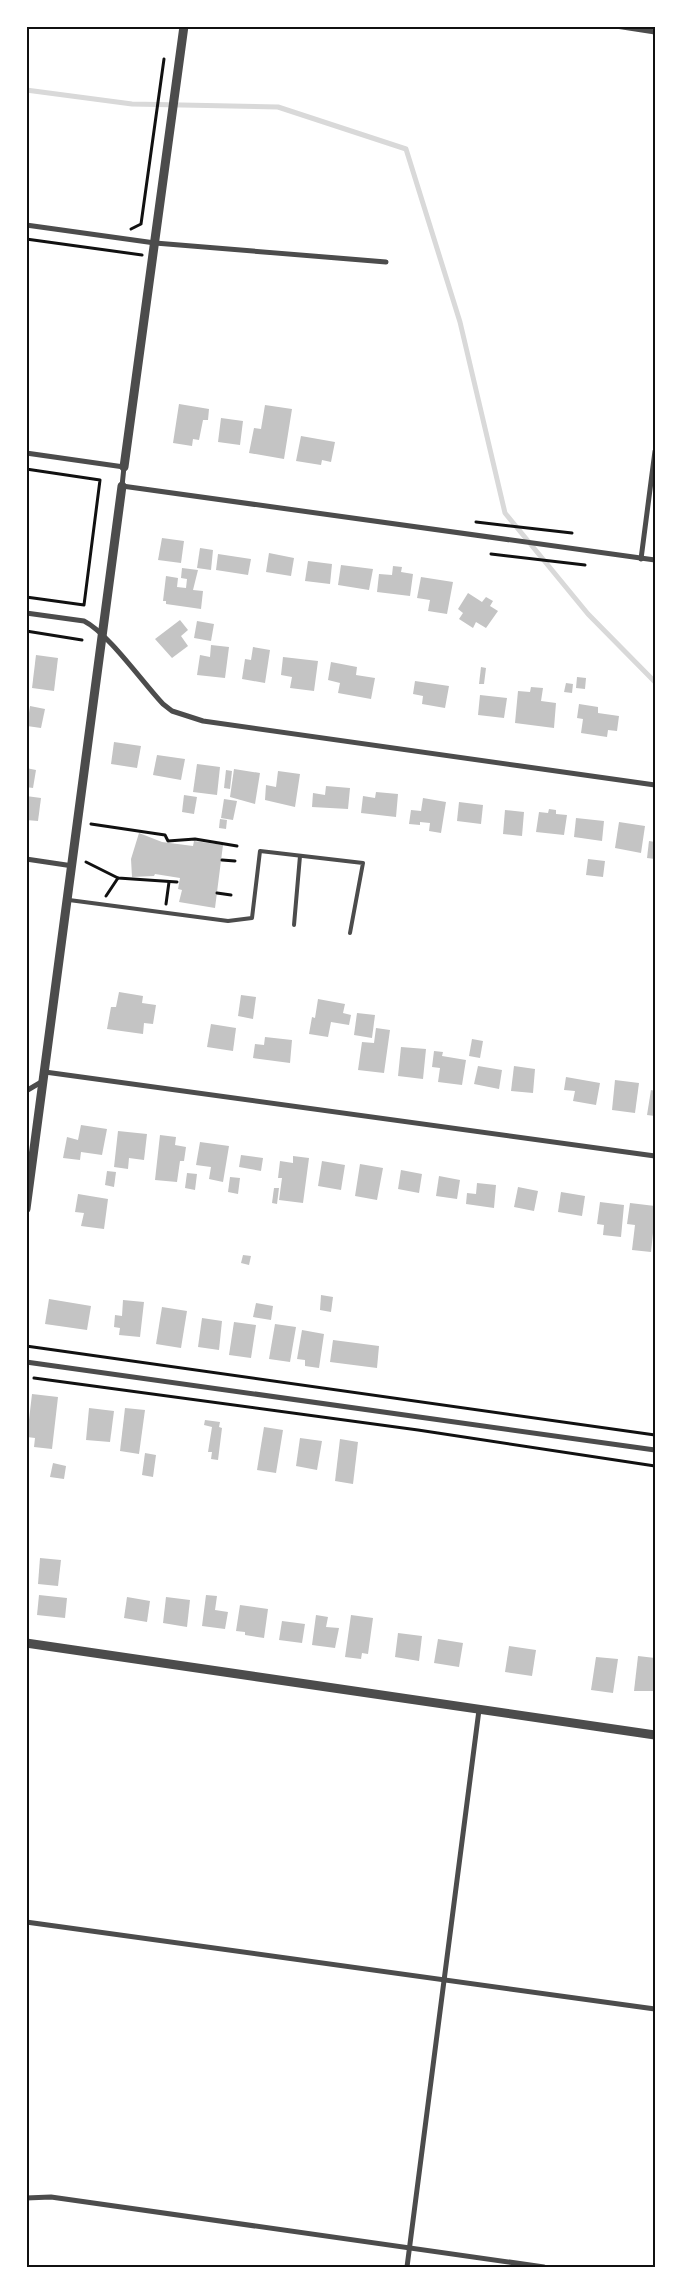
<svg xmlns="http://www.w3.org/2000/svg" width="681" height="2293" font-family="Quicksand,sans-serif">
<rect width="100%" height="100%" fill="#fff"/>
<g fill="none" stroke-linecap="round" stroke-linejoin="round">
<path stroke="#d9d9d9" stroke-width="5" d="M 26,90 L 132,104 L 278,107 L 406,149 L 460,322 L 505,513 L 588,614 L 655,682"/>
</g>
<g fill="#c4c4c4">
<path d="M 179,404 L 209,409 L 208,420 L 203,420 L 199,440 L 193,439 L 192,446 L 173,443 Z"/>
<path d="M 265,405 L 292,409 L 284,459 L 249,453 L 254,428 L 261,429 Z"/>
<path d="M 221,418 L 243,421 L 240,445 L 218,442 Z"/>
<path d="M 301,436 L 335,442 L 331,462 L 322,460 L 321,465 L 296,461 Z"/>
<path d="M 162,538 L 184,541 L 181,563 L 158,560 Z"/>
<path d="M 200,548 L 213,550 L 211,570 L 197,568 Z"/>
<path d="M 269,553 L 294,558 L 291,576 L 266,572 Z"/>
<path d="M 218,554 L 251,559 L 248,575 L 216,570 Z"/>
<path d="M 308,561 L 332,564 L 330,584 L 305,581 Z"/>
<path d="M 341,565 L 373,569 L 369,590 L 338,585 Z"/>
<path d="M 393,566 L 402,567 L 401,572 L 413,574 L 410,596 L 377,592 L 379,574 L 392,575 Z"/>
<path d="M 182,568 L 198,570 L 193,590 L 203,591 L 201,609 L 166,604 L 166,601 L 163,601 L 166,576 L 178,578 L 177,587 L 186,588 L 187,579 L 181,578 Z"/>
<path d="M 421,577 L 453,582 L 447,614 L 428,611 L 430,600 L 417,598 Z"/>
<path d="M 468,593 L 482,602 L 486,597 L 493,601 L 490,606 L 498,611 L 486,628 L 476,622 L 473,628 L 459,619 L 463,613 L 458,609 Z"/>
<path d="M 180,620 L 188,630 L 181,636 L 188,646 L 172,658 L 155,639 Z"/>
<path d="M 197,621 L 214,624 L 211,641 L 194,638 Z"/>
<path d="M 211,645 L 229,647 L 225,678 L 197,675 L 200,655 L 210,657 Z"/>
<path d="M 253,647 L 270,650 L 265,683 L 242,679 L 245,659 L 251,660 Z"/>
<path d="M 36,655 L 58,658 L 54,691 L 32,688 Z"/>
<path d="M 283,657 L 318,661 L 314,691 L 290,688 L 292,677 L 281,675 Z"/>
<path d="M 331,662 L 357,667 L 356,675 L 375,678 L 371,699 L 338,693 L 340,683 L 328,680 Z"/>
<path d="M 481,667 L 486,668 L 484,684 L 479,684 Z"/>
<path d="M 577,677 L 586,678 L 585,689 L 576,688 Z"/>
<path d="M 415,681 L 449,686 L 445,708 L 422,704 L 423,696 L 413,694 Z"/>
<path d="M 566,683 L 573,684 L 572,693 L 564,692 Z"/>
<path d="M 531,687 L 543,688 L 541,701 L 556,703 L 554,728 L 515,723 L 518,691 L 530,692 Z"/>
<path d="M 480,695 L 507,698 L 504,718 L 478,715 Z"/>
<path d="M 579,704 L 598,707 L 598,713 L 619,716 L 617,731 L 608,730 L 607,737 L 581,733 L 583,719 L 577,718 Z"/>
<path d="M 30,706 L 45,709 L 41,728 L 27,726 Z"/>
<path d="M 114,742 L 141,746 L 137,768 L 111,764 Z"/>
<path d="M 157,755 L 185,759 L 181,780 L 153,775 Z"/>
<path d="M 197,764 L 220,767 L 217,795 L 193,792 Z"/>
<path d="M 26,768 L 36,770 L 33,788 L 26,787 Z"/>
<path d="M 234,769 L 260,773 L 255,804 L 230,797 Z"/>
<path d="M 226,770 L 232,771 L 230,789 L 224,788 Z"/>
<path d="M 278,771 L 300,774 L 295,807 L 265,800 L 266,785 L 276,787 Z"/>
<path d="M 326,786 L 350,788 L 348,809 L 312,807 L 313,793 L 325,795 Z"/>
<path d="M 376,792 L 398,794 L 396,817 L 361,813 L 363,796 L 375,798 Z"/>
<path d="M 184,795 L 197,797 L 194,814 L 182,812 Z"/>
<path d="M 26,796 L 41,798 L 38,821 L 26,820 Z"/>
<path d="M 423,798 L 446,802 L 441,833 L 429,831 L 430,823 L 420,822 L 420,825 L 409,824 L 411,810 L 421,811 Z"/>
<path d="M 224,799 L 237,801 L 233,820 L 221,818 Z"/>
<path d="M 459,802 L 483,805 L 481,824 L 457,821 Z"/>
<path d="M 549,809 L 556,810 L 556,814 L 567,815 L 564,835 L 536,832 L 539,812 L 548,813 Z"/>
<path d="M 505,810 L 524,812 L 522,836 L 503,834 Z"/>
<path d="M 576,818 L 604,821 L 602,841 L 574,837 Z"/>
<path d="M 220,819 L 227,820 L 226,829 L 219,828 Z"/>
<path d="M 619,822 L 645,826 L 641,853 L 615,848 Z"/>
<path d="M 139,833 L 162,842 L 193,846 L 194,841 L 223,845 L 215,908 L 179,902 L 182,890 L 178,889 L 180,878 L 155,874 L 154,876 L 132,877 L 131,859 Z"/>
<path d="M 649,841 L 655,842 L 655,859 L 647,858 Z"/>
<path d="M 588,859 L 605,861 L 603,877 L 586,875 Z"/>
<path d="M 119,992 L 143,996 L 142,1003 L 156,1005 L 153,1024 L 144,1023 L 143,1034 L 107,1029 L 111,1007 L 116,1007 Z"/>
<path d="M 241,995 L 256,997 L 253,1019 L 238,1016 Z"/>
<path d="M 318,999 L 345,1004 L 343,1013 L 351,1015 L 349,1025 L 331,1022 L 328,1037 L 309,1034 L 312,1017 L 315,1018 Z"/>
<path d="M 357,1013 L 375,1015 L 372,1038 L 354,1035 Z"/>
<path d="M 211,1024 L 236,1028 L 233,1051 L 207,1047 Z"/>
<path d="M 376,1028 L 390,1030 L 384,1073 L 358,1070 L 362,1042 L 374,1043 Z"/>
<path d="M 265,1037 L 292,1040 L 290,1063 L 253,1058 L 255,1044 L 264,1045 Z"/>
<path d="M 472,1039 L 483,1041 L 480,1058 L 469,1056 Z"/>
<path d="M 401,1047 L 426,1049 L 423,1079 L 398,1076 Z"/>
<path d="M 434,1051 L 443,1052 L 442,1056 L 466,1060 L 462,1085 L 438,1082 L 440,1068 L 432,1067 Z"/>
<path d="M 478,1066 L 502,1070 L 499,1089 L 474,1084 Z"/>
<path d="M 514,1066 L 535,1069 L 533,1093 L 511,1091 Z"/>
<path d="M 566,1077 L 600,1083 L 596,1105 L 573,1101 L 575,1091 L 564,1090 Z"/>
<path d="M 615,1080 L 639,1083 L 635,1113 L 612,1110 Z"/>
<path d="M 651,1090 L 655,1091 L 655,1116 L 647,1115 Z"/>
<path d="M 81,1125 L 107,1129 L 102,1155 L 81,1152 L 80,1160 L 63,1158 L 67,1137 L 78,1140 Z"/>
<path d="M 118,1131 L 147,1134 L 144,1160 L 129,1158 L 128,1169 L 114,1167 Z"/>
<path d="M 160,1135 L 176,1137 L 175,1145 L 186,1147 L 184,1161 L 180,1161 L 177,1182 L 155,1180 Z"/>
<path d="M 200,1142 L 229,1146 L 223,1182 L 209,1179 L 211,1167 L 196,1165 Z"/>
<path d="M 241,1155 L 263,1158 L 261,1171 L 239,1167 Z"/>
<path d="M 293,1156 L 309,1158 L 303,1203 L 279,1200 L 282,1178 L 278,1178 L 280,1161 L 293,1163 Z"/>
<path d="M 322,1161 L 345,1165 L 341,1190 L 318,1186 Z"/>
<path d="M 360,1164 L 383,1168 L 377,1200 L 355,1196 Z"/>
<path d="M 401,1170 L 422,1174 L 419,1193 L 398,1189 Z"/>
<path d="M 107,1171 L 116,1172 L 114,1187 L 105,1185 Z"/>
<path d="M 187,1173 L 197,1174 L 195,1190 L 185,1188 Z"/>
<path d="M 439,1176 L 460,1180 L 457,1199 L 436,1196 Z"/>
<path d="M 230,1177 L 240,1178 L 238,1194 L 228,1192 Z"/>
<path d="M 477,1183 L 496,1185 L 494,1208 L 466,1204 L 467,1193 L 476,1194 Z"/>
<path d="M 518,1187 L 538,1191 L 534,1211 L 514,1207 Z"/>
<path d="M 274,1188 L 279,1188 L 277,1204 L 272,1203 Z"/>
<path d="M 561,1192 L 585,1196 L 582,1216 L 558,1212 Z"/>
<path d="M 78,1194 L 108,1199 L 104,1229 L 81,1226 L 84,1213 L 75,1212 Z"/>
<path d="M 600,1202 L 624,1205 L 621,1237 L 603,1235 L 604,1225 L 597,1224 Z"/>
<path d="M 630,1203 L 655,1206 L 655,1233 L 653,1233 L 651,1252 L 632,1250 L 635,1225 L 627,1224 Z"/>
<path d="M 243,1255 L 251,1256 L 249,1265 L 241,1263 Z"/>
<path d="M 321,1295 L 333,1297 L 331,1312 L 320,1310 Z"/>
<path d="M 49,1299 L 91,1306 L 87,1330 L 45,1324 Z"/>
<path d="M 123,1300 L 144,1302 L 140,1337 L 119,1335 L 120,1328 L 114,1327 L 115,1315 L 122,1316 Z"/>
<path d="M 256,1303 L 273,1306 L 271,1320 L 253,1317 Z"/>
<path d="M 162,1307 L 187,1311 L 181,1348 L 156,1344 Z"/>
<path d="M 202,1318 L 222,1321 L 219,1350 L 198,1347 Z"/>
<path d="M 234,1322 L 256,1325 L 251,1358 L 229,1355 Z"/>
<path d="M 275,1324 L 296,1327 L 290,1362 L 269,1359 Z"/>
<path d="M 302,1330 L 324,1334 L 319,1368 L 305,1366 L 305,1360 L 297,1359 Z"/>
<path d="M 333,1340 L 379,1346 L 377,1368 L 330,1362 Z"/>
<path d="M 32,1394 L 58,1397 L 52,1449 L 34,1447 L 35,1438 L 27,1437 Z"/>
<path d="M 89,1408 L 114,1411 L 110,1442 L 86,1440 Z"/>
<path d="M 125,1408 L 145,1410 L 139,1454 L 120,1451 Z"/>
<path d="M 205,1420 L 220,1422 L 219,1427 L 222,1428 L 218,1460 L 211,1459 L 212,1452 L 208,1452 L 212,1427 L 204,1425 Z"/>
<path d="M 264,1427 L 283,1430 L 276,1473 L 257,1470 Z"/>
<path d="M 300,1438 L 322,1441 L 317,1470 L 296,1466 Z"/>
<path d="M 340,1439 L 358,1442 L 353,1484 L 335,1481 Z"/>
<path d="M 145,1453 L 156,1455 L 153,1477 L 142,1475 Z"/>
<path d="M 53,1463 L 66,1466 L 64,1479 L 50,1477 Z"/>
<path d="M 40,1558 L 61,1560 L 58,1586 L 38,1584 Z"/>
<path d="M 39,1595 L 67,1598 L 65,1618 L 37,1615 Z"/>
<path d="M 206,1595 L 217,1596 L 215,1610 L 228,1612 L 225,1629 L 202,1626 Z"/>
<path d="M 127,1597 L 150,1601 L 147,1622 L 124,1618 Z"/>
<path d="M 166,1597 L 190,1600 L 187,1627 L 163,1623 Z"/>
<path d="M 240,1605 L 268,1609 L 264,1638 L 245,1635 L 245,1632 L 236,1631 Z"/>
<path d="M 316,1615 L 328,1617 L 326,1627 L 339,1628 L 335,1648 L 312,1645 Z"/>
<path d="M 351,1615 L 373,1618 L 368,1654 L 362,1653 L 361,1659 L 345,1657 Z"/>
<path d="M 282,1621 L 305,1624 L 302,1643 L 279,1640 Z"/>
<path d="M 398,1633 L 422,1636 L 419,1661 L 395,1657 Z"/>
<path d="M 438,1639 L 463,1643 L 459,1667 L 434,1663 Z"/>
<path d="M 509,1646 L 536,1650 L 532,1676 L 505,1672 Z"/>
<path d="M 638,1656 L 655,1658 L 655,1691 L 634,1691 Z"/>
<path d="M 596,1657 L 618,1659 L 613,1693 L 591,1690 Z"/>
</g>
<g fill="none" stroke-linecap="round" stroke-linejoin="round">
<g stroke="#111" stroke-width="3">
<path d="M 131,229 L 141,224 L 164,59"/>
<path d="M 26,239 L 142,255"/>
<path d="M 26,469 L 100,480 L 84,605 L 26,597"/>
<path d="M 476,522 L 572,533"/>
<path d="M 491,554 L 585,565"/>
<path d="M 26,631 L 82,640"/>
<path d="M 91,824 L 165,835 L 168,841 L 195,839 L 237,846"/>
<path d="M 222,860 L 235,861"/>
<path d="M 86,862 L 118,878 L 177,882"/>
<path d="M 217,893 L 231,895"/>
<path d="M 106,896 L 118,878"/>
<path d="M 166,904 L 169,882"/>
<path d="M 26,1346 L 655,1435"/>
<path d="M 34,1378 L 418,1430 L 655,1466"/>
</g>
<g stroke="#4c4c4c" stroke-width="4">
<path d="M 69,900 L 228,921 L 252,918 L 260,851 L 363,863 L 350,933"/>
<path d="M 294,925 L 300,856"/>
</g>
<g stroke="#4c4c4c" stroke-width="5">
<path d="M 616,26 L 655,32"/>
<path d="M 26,225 L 155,243 L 386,262"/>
<path d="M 26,453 L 124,467 L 122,486 L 655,560"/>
<path d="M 641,559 L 655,451"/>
<path d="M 26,613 L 84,621 C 108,633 143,683 163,704 L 172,711 L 203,721 L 655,785"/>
<path d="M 26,859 L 73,866"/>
<path d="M 45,1072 L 655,1156"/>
<path d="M 26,1091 L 43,1081"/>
<path d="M 26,1362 L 655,1450"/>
<path d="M 26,1922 L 655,2009"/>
<path d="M 26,2198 L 51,2197 L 544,2267"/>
<path d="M 407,2267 L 479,1710"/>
</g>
<g stroke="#4c4c4c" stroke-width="9">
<path d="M 124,467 L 184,26"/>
<path d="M 26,1209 L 122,486"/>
<path d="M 26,1643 L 655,1735"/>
</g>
</g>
<rect width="681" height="2293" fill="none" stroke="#ffffff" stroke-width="55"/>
<rect x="28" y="28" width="626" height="2238" fill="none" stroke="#111" stroke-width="2"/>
</svg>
